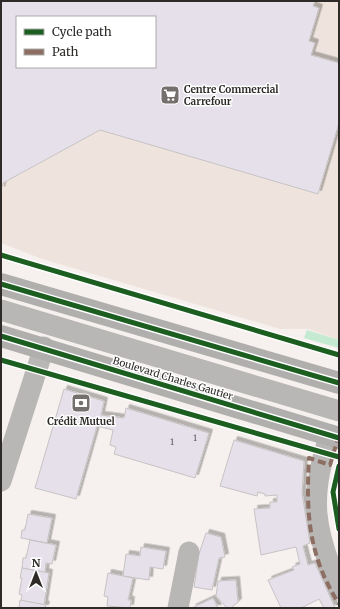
<svg xmlns="http://www.w3.org/2000/svg" width="340" height="609" font-family="Merriweather,serif">
<defs>
<filter id="shadow"><feDropShadow dx="3.5" dy="-3.5" stdDeviation="0" flood-color="#0004"/></filter>
</defs>
<rect width="100%" height="100%" fill="#f6f1ee"/>
<path fill="#efe4dd" fill-rule="evenodd" d="M 1,1 L 339,1 L 339,340 L 308,329 L 280,329 L 42,259 L 1,243 ZM 17,17 L 155,17 L 155,67 L 17,67 Z"/>
<path fill="#c4ebd1" d="M 307,330 L 339,340 L 339,348 L 304,338 Z"/>
<g fill="#e5e0ea" stroke="#c6c3c4" fill-rule="evenodd" filter="url(#shadow)">
<path d="M 1,1 L 315,1 L 313,6 L 319,8 L 309,41 L 315,43 L 311,55 L 339,63 L 339,123 L 318,194 L 100,130 L 3,183 L 1,190 ZM 17,17 L 155,17 L 155,67 L 17,67 Z"/>
<path d="M 64,389 L 104,401 L 101,415 L 124,418 L 126,408 L 209,433 L 195,478 L 114,454 L 116,447 L 110,445 L 113,430 L 97,426 L 76,499 L 35,488 Z"/>
<path d="M 234,440 L 304,461 L 302,493 L 310,543 L 303,546 L 308,565 L 315,563 L 335,608 L 324,608 L 319,599 L 301,608 L 281,608 L 268,580 L 294,570 L 292,567 L 300,564 L 296,547 L 261,555 L 254,509 L 270,508 L 270,502 L 277,502 L 277,495 L 265,496 L 265,494 L 258,492 L 257,496 L 220,486 Z"/>
<path d="M 28,514 L 52,518 L 47,543 L 21,538 L 22,530 L 25,530 Z"/>
<path d="M 206,533 L 221,537 L 225,557 L 219,558 L 212,590 L 194,587 L 199,554 Z"/>
<path d="M 30,540 L 56,545 L 52,564 L 46,563 L 45,573 L 22,568 L 23,558 L 26,558 Z"/>
<path d="M 141,547 L 166,551 L 163,569 L 150,567 L 149,580 L 123,576 L 126,554 L 140,556 Z"/>
<path d="M 22,568 L 49,573 L 44,605 L 21,601 L 22,595 L 19,594 L 22,578 L 20,578 Z"/>
<path d="M 108,573 L 133,578 L 128,600 L 131,600 L 130,608 L 107,606 L 108,597 L 104,596 Z"/>
<path d="M 236,580 L 238,602 L 231,608 L 227,608 L 216,596 L 218,581 Z"/>
<path d="M 213,598 L 218,608 L 192,608 Z"/>
<path d="M 20,600 L 46,605 L 45,608 L 19,608 Z"/>
</g>
<g fill="none" stroke-linecap="round" stroke-linejoin="round">
<g stroke="#b9b6b6" stroke-width="21">
<path d="M 1,310 L 339,411"/>
<path d="M 330,435 C 308,497 314,530 339,589"/>
<path d="M 1,481 L 44,347"/>
<path d="M 178,608 L 189,552"/>
</g>
<g stroke="#b1afae" stroke-width="22">
<path d="M 1,284 L 339,383"/>
<path d="M 1,336 L 339,438"/>
</g>
<path stroke="#8d6e63" stroke-width="4" stroke-dasharray="8 4" stroke-linecap="butt" d="M 339,435 L 330,465 L 309,458 C 306,513 308,555 339,604"/>
<defs>
<g id="cycleway">
<path d="M 1,255 L 339,355"/>
<path d="M 1,284 L 339,383"/>
<path d="M 1,336 L 339,438"/>
<path d="M 1,360 L 339,457"/>
<path d="M 339,466 L 333,492 L 339,529"/>
</g>
</defs>
<use href="#cycleway" stroke="#fff" stroke-width="8"/>
<use href="#cycleway" stroke="#1b5e20" stroke-width="5"/>
</g>
<defs>
<symbol id="supermarket-square" viewBox="-11 -11 22 22"><rect x="-9" y="-9" width="18" height="18" rx="4" fill="#73706d" stroke="#fff"/><path d="M-6-5.5h2.5l.6 2H6L4.5 2H-2.5L-4.4-4H-6ZM-1.5 3.2a1.3 1.3 0 1 0 .1 0ZM3 3.2a1.3 1.3 0 1 0 .1 0Z" fill="#fff"/></symbol>
<symbol id="bank-square" viewBox="-11 -11 22 22"><rect x="-9" y="-9" width="18" height="18" rx="4" fill="#73706d" stroke="#fff"/><path d="M-6-4H6V4H-6ZM0-2.3a2.3 2.3 0 1 0 0 4.6a2.3 2.3 0 1 0 0-4.6Z" fill="#fff"/></symbol>
</defs>
<g fill-rule="evenodd">
<use href="#supermarket-square" x="159" y="84" width="22" height="22"/>
<use href="#bank-square" x="70" y="392" width="22" height="22"/>
</g>
<g text-anchor="middle" stroke-width="3" stroke-linejoin="round" paint-order="stroke">
<g font-size="8" fill="#5b5858">
<text x="195" y="441">1</text>
<text x="172" y="445">1</text>
</g>
<g font-size="10" font-weight="bold" fill="#2d2a28" stroke="#fff" text-anchor="start">
<text x="184" y="93">Centre Commercial<tspan x="184" dy="12">Carrefour</tspan></text>
<text x="81" y="425" text-anchor="middle">Crédit Mutuel</text>
</g>
<g font-size="10" fill="#2d2a28" stroke="#fff">
<text transform="translate(173 378) rotate(17)" y="4">Boulevard Charles Gautier</text>
</g>
</g>
<rect width="340" height="609" fill="none" stroke="#2d2a28" stroke-width="4"/>
<rect x="16" y="16" width="140" height="52" fill="#ffffff" stroke="#abaaa9"/>
<rect x="24" y="29" width="20" height="6" fill="#1b5e20" stroke="#abaaa9"/>
<text x="52" y="36" font-size="12" fill="#2d2a28">Cycle path</text>
<rect x="24" y="49" width="20" height="6" fill="#8d6e63" stroke="#abaaa9"/>
<text x="52" y="56" font-size="12" fill="#2d2a28">Path</text>
<g transform="translate(36 573)" stroke="#ffffff" stroke-width="3" paint-order="stroke">
<path d="M0-3L7 15L0 10L-7 15Z" fill="#2d2a28"/>
<text y="-6" font-size="11" font-weight="bold" text-anchor="middle" fill="#2d2a28">N</text>
</g>
</svg>
